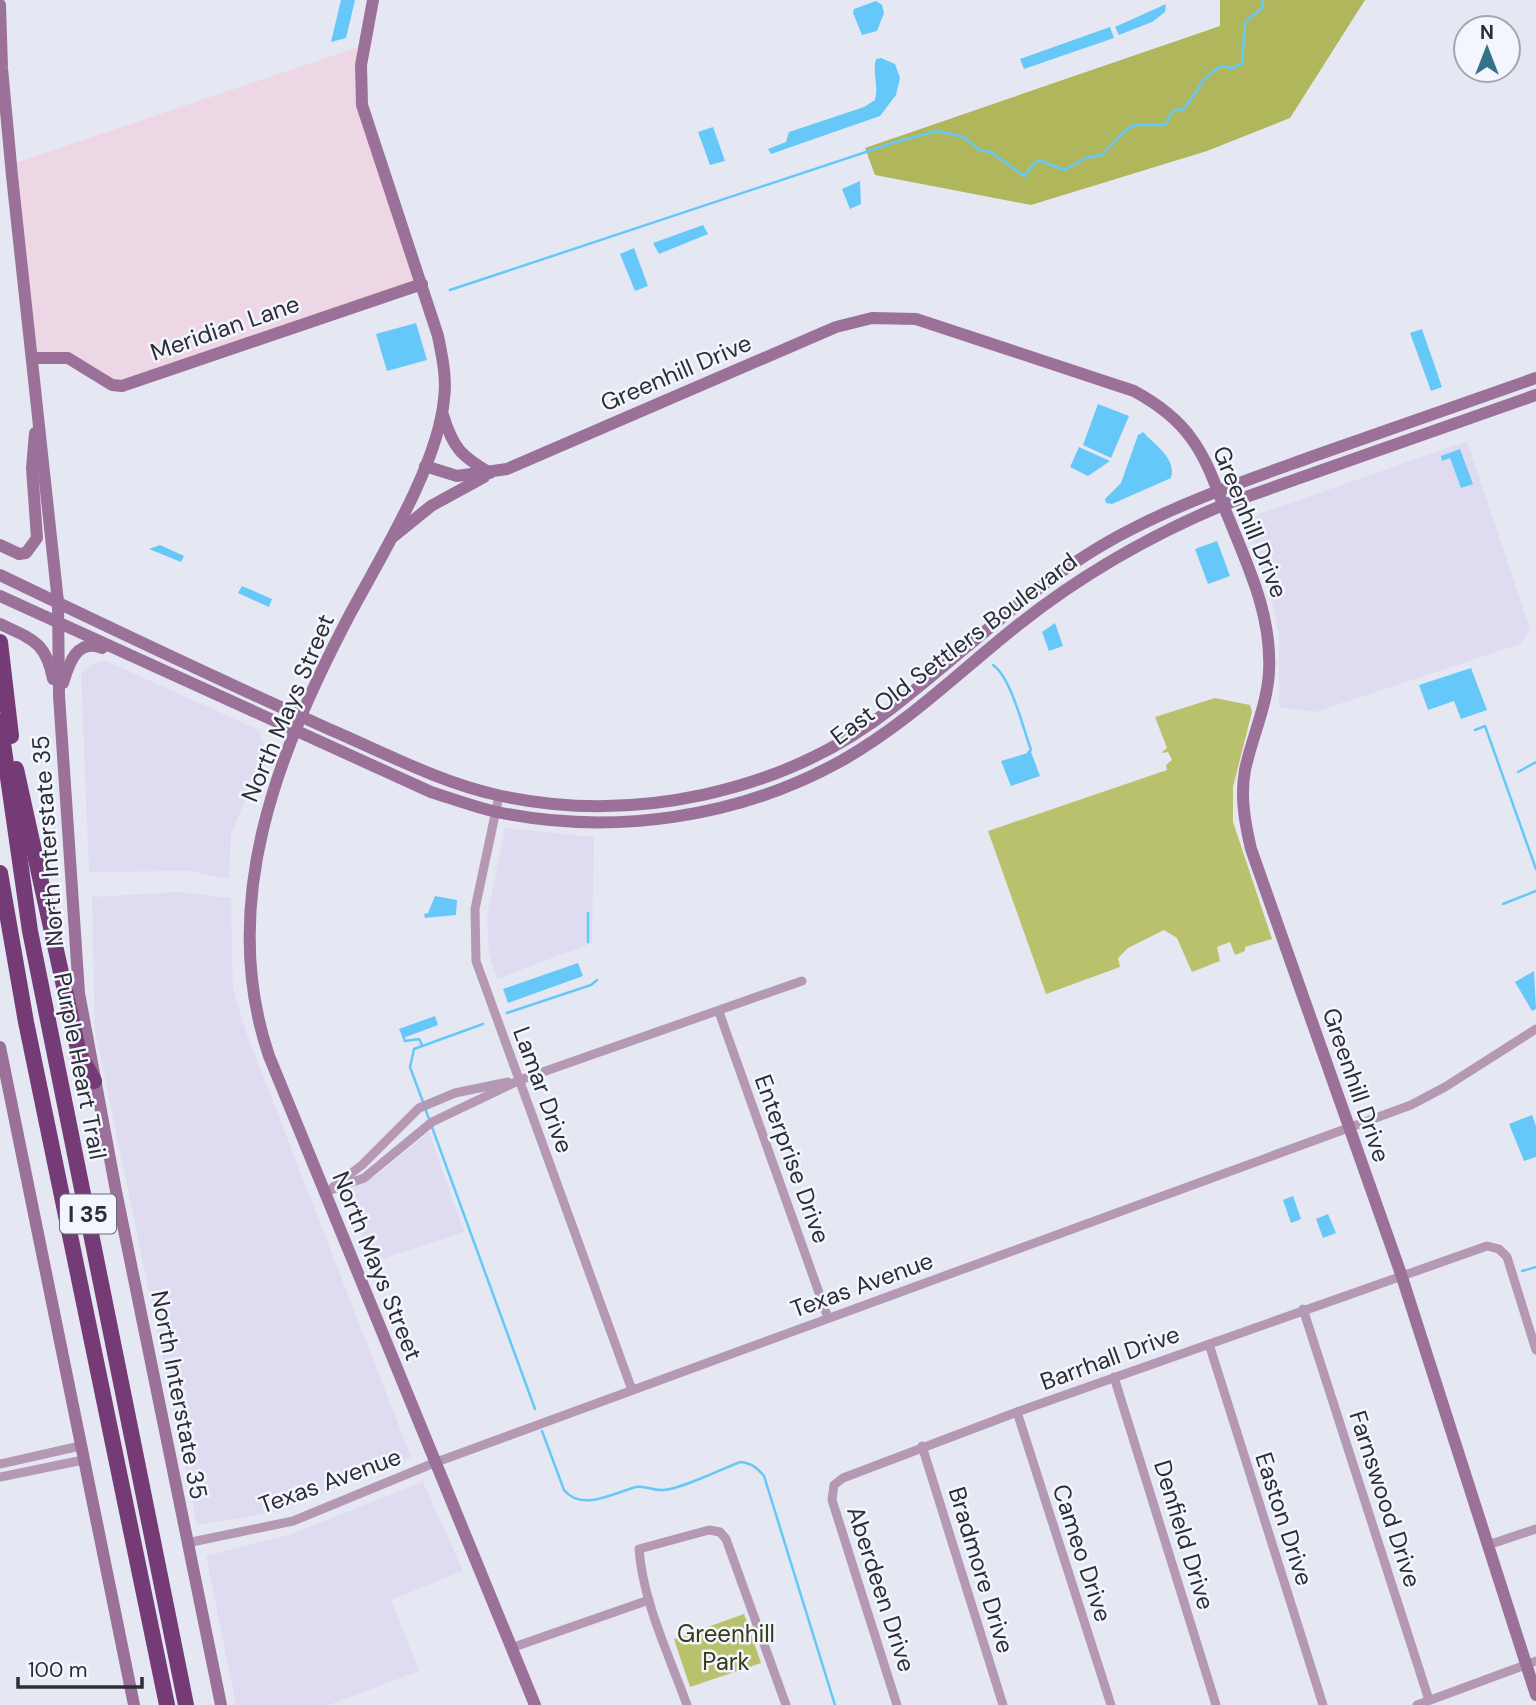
<svg xmlns="http://www.w3.org/2000/svg" width="1536" height="1705" font-family="'DM Sans',sans-serif">
<rect width="100%" height="100%" fill="#e5e8f3"/>
<g fill="#dfdcf2">
<path d="M 1467,441 L 1530,629 L 1520,644 L 1315,712 L 1279,707 L 1279,635 L 1271,597 L 1245,519 Z"/>
<path d="M 104,660 L 259,730 L 266,750 L 231,834 L 229,879 L 189,871 L 89,872 L 81,674 L 92,664 Z"/>
<path d="M 505,828 L 594,837 L 592,943 L 497,979 L 489,955 L 487,917 Z"/>
<path d="M 178,892 L 231,898 L 233,988 L 246,1032 L 411,1457 L 281,1511 L 197,1525 L 95,1030 L 92,897 Z"/>
<path d="M 429,1132 L 464,1232 L 373,1262 L 345,1193 L 377,1175 Z"/>
<path d="M 423,1482 L 463,1571 L 391,1600 L 419,1671 L 329,1705 L 236,1705 L 206,1556 L 289,1535 Z"/>
</g>
<path fill="#eed7e4" d="M 361,46 L 356,69 L 358,108 L 417,283 L 118,384 L 68,356 L 36,355 L 15,163 Z"/>
<g fill="#bac16d">
<path d="M 1215,698 L 1250,705 L 1252,712 L 1233,787 L 1233,822 L 1272,939 L 1245,947 L 1245,951 L 1235,955 L 1230,942 L 1217,947 L 1220,961 L 1192,972 L 1177,938 L 1164,930 L 1128,948 L 1118,958 L 1120,967 L 1046,994 L 988,831 L 1167,770 L 1166,765 L 1172,760 L 1168,752 L 1161,753 L 1167,748 L 1155,717 Z"/>
<path d="M 744,1614 L 761,1663 L 690,1687 L 674,1639 Z"/>
</g>
<path fill="#afb65c" d="M 1220,0 L 1365,0 L 1290,118 L 1207,151 L 1031,205 L 875,175 L 865,148 L 1220,26 Z"/>
<g fill="#66c8f8">
<path d="M 341,0 L 355,0 L 346,38 L 331,42 Z"/>
<path d="M 876,1 L 882,5 L 884,13 L 877,31 L 862,35 L 853,13 L 854,9 Z"/>
<path d="M 1166,4 L 1165,12 L 1152,22 L 1119,35 L 1115,27 Z"/>
<path d="M 1110,27 L 1114,38 L 1024,69 L 1020,59 Z"/>
<path d="M 881,58 L 895,64 L 900,78 L 896,95 L 880,116 L 771,154 L 768,149 L 786,142 L 789,132 L 864,107 L 875,100 C 879,86 872,72 876,59 Z"/>
<path d="M 713,127 L 725,161 L 710,165 L 698,132 Z"/>
<path d="M 860,181 L 861,204 L 850,209 L 842,189 Z"/>
<path d="M 703,225 L 708,234 L 659,254 L 653,243 Z"/>
<path d="M 634,248 L 648,286 L 635,291 L 620,254 Z"/>
<path d="M 416,323 L 427,360 L 387,371 L 376,334 Z"/>
<path d="M 1422,329 L 1442,387 L 1431,391 L 1410,333 Z"/>
<path d="M 1098,404 L 1129,416 L 1111,458 L 1083,445 Z"/>
<path d="M 1143,432 C 1155,445 1177,459 1171,478 L 1112,504 L 1106,503 L 1105,499 L 1121,483 L 1138,435 Z"/>
<path d="M 1079,447 L 1110,461 L 1088,476 L 1070,467 Z"/>
<path d="M 1460,449 L 1473,484 L 1461,488 L 1450,458 L 1442,461 L 1441,456 Z"/>
<path d="M 1217,541 L 1230,576 L 1208,584 L 1195,549 Z"/>
<path d="M 160,545 L 184,556 L 181,562 L 149,549 Z"/>
<path d="M 242,586 L 272,599 L 269,607 L 238,593 Z"/>
<path d="M 1055,623 L 1063,646 L 1049,651 L 1042,632 Z"/>
<path d="M 1471,668 L 1487,710 L 1461,719 L 1454,701 L 1428,710 L 1419,685 Z"/>
<path d="M 1031,752 L 1040,776 L 1011,786 L 1001,761 Z"/>
<path d="M 435,896 L 457,900 L 456,915 L 425,918 L 424,914 L 428,913 Z"/>
<path d="M 578,963 L 583,976 L 508,1003 L 503,989 Z"/>
<path d="M 1534,971 L 1536,1009 L 1532,1011 L 1515,982 Z"/>
<path d="M 435,1016 L 438,1025 L 403,1038 L 399,1029 Z"/>
<path d="M 1532,1115 L 1536,1126 L 1536,1157 L 1524,1161 L 1509,1124 Z"/>
<path d="M 1293,1196 L 1301,1219 L 1291,1223 L 1283,1200 Z"/>
<path d="M 1328,1214 L 1336,1233 L 1323,1238 L 1316,1219 Z"/>
</g>
<g fill="none" stroke-linecap="round" stroke-linejoin="round">
<g stroke="#66c8f8" stroke-width="2.5">
<path d="M 450,290 L 896,142 L 937,131 L 964,137 L 979,150 L 991,152 L 1024,176 L 1034,163 L 1041,161 L 1064,170 L 1086,158 L 1102,155 L 1127,129 L 1136,125 L 1165,125 L 1173,111 L 1184,109 L 1206,77 L 1221,66 L 1231,68 L 1242,64 L 1245,22 L 1262,8 L 1263,0"/>
<path d="M 993,665 C 1011,677 1023,728 1031,750 L 1028,753"/>
<path d="M 1475,730 L 1485,726 L 1536,869"/>
<path d="M 1518,772 L 1536,762"/>
<path d="M 1503,904 L 1536,891"/>
<path d="M 588,913 L 588,942"/>
<path d="M 507,1013 L 591,985 L 597,980"/>
<path d="M 403,1036 L 405,1041 L 419,1039 L 422,1045"/>
<path d="M 423,1102 L 410,1067 L 414,1049 L 483,1024"/>
<path d="M 425,1108 L 535,1409"/>
<path d="M 1522,1271 L 1536,1267"/>
<path d="M 542,1431 L 564,1490 C 582,1512 613,1493 636,1487 C 645,1485 653,1491 663,1490 C 679,1490 722,1469 740,1462 C 752,1463 757,1468 764,1476 L 835,1705"/>
</g>
<g stroke="#b598b4" stroke-width="9">
<path d="M 499,796 L 475,909 L 476,961 L 632,1390"/>
<path d="M 719,1012 L 828,1318"/>
<path d="M 333,1187 L 362,1165 L 419,1108 L 455,1093 L 508,1082"/>
<path d="M 325,1192 L 364,1178 L 432,1122 L 520,1080 L 802,981"/>
<path d="M 1303,1309 L 1429,1700"/>
<path d="M 1209,1344 L 1323,1705"/>
<path d="M 1114,1377 L 1216,1705"/>
<path d="M 1017,1412 L 1111,1705"/>
<path d="M 922,1446 L 1003,1705"/>
<path d="M 0,1464 L 80,1446"/>
<path d="M 0,1477 L 83,1460"/>
<path d="M 187,1543 L 293,1521 L 434,1463 L 1411,1105 L 1445,1087 L 1536,1029"/>
<path d="M 1488,1545 L 1536,1529"/>
<path d="M 511,1648 L 649,1600"/>
<path d="M 687,1705 C 669,1655 643,1602 639,1549 L 709,1530 L 720,1532 L 726,1539 L 786,1705"/>
<path d="M 897,1705 L 832,1500 L 834,1485 L 843,1478 L 1017,1412 L 1487,1246 L 1499,1249 L 1507,1257 L 1536,1350"/>
<path d="M 1417,1705 L 1536,1661"/>
</g>
<g stroke="#9b719a" stroke-width="12">
<path d="M 373,0 L 361,65 L 362,105 L 438,336 C 442,356 447,378 444,399 C 438,465 381,556 349,616 C 278,752 217,903 269,1056 L 535,1705"/>
<path d="M 0,5 L 2,68 L 12,176 L 58,602 L 59,696 L 79,993 L 116,1191 L 221,1705"/>
<path d="M 32,358 L 68,358 L 112,385 L 122,386 L 422,284"/>
<path d="M 443,415 C 453,448 461,456 490,473"/>
<path d="M 425,466 L 457,476 L 507,469 L 836,327 L 872,318 L 916,319 L 1134,391 C 1156,403 1176,417 1191,438 C 1209,462 1217,491 1229,519 C 1249,569 1272,616 1269,672 C 1267,706 1252,737 1245,770 C 1240,797 1245,823 1251,849 L 1401,1274 L 1536,1695"/>
<path d="M 394,536 L 431,506 L 484,477"/>
<path d="M 0,545 L 19,554 L 26,553 L 37,538 L 32,468 L 35,433"/>
<path d="M 0,575 C 110,628 220,680 331,730 C 385,753 439,782 497,795 C 632,825 783,793 892,708 C 970,648 1041,575 1130,530 C 1188,500 1250,479 1311,457 C 1386,430 1461,404 1536,378"/>
<path d="M 0,596 L 431,792 C 453,799 475,807 497,812 C 613,836 738,818 841,761 C 907,724 960,671 1018,625 C 1081,575 1149,536 1223,505 L 1536,395"/>
<path d="M 0,624 C 32,639 46,642 53,679"/>
<path d="M 63,683 C 69,663 77,638 102,648"/>
<path d="M 0,1047 L 134,1705"/>
</g>
<g stroke="#753b76" stroke-width="16">
<path d="M 0,642 L 11,736"/>
<path d="M 0,722 L 30,931 L 186,1705"/>
<path d="M 16,769 L 79,1054 L 94,1081"/>
<path d="M 0,873 L 26,1022 L 167,1705"/>
</g>
</g>
<g text-anchor="middle" stroke-width="5" stroke-linejoin="round" paint-order="stroke">
<rect fill="#f3f6ff" stroke="#686a70" stroke-width="2" x="60" y="1194.5" width="56" height="39" rx="5"/>
<g font-size="23" font-weight="bold" fill="#2d2e32">
<text x="88" y="1222">I 35</text>
</g>
<g font-size="24" fill="#2d2e32" stroke="#f3f6ff">
<text transform="translate(225 328) rotate(-19)" y="8">Meridian Lane</text>
<text transform="translate(676 373) rotate(-23)" y="8">Greenhill Drive</text>
<text transform="translate(1250 522) rotate(68)" y="8">Greenhill Drive</text>
<text transform="translate(954 649) rotate(-37)" y="8">East Old Settlers Boulevard</text>
<text transform="translate(288 708) rotate(-67)" y="8">North Mays Street</text>
<text transform="translate(48 841) rotate(-94)" y="8">North Interstate 35</text>
<text transform="translate(80 1066) rotate(79)" y="8">Purple Heart Trail</text>
<text transform="translate(1356 1085) rotate(71)" y="8">Greenhill Drive</text>
<text transform="translate(543 1090) rotate(70)" y="8">Lamar Drive</text>
<text transform="translate(792 1159) rotate(70)" y="8">Enterprise Drive</text>
<text transform="translate(377 1266) rotate(68)" y="8">North Mays Street</text>
<text transform="translate(862 1285) rotate(-20)" y="8">Texas Avenue</text>
<text transform="translate(1110 1358) rotate(-20)" y="8">Barrhall Drive</text>
<text transform="translate(179 1395) rotate(79)" y="8">North Interstate 35</text>
<text transform="translate(330 1481) rotate(-20)" y="8">Texas Avenue</text>
<text transform="translate(1385 1499) rotate(72)" y="8">Farnswood Drive</text>
<text transform="translate(1284 1519) rotate(72)" y="8">Easton Drive</text>
<text transform="translate(1184 1535) rotate(73)" y="8">Denfield Drive</text>
<text transform="translate(1082 1553) rotate(72)" y="8">Cameo Drive</text>
<text transform="translate(981 1570) rotate(73)" y="8">Bradmore Drive</text>
<text transform="translate(881 1589) rotate(72)" y="8">Aberdeen Drive</text>
</g>
<g font-size="24" fill="#383a14" stroke="#f3f6ff">
<text x="726" y="1642">Greenhill<tspan x="726" dy="28">Park</tspan></text>
</g>
</g>
<g transform="translate(1487 49)"><circle r="33" fill="#f3f6ff" stroke="#a4a6ad" stroke-width="2"/>
<path d="M0-5L12 26L0 18L-12 26Z" fill="#337287"/>
<text y="-10" font-size="19" font-weight="bold" text-anchor="middle" fill="#2d2e32">N</text>
</g>
<path d="M18 1677v10h124v-10" fill="none" stroke="#2d2e32" stroke-width="3.5"/>
<text x="28" y="1677" font-size="21" fill="#2d2e32" stroke="#f3f6ff" stroke-width="5" paint-order="stroke">100 m</text>
</svg>
